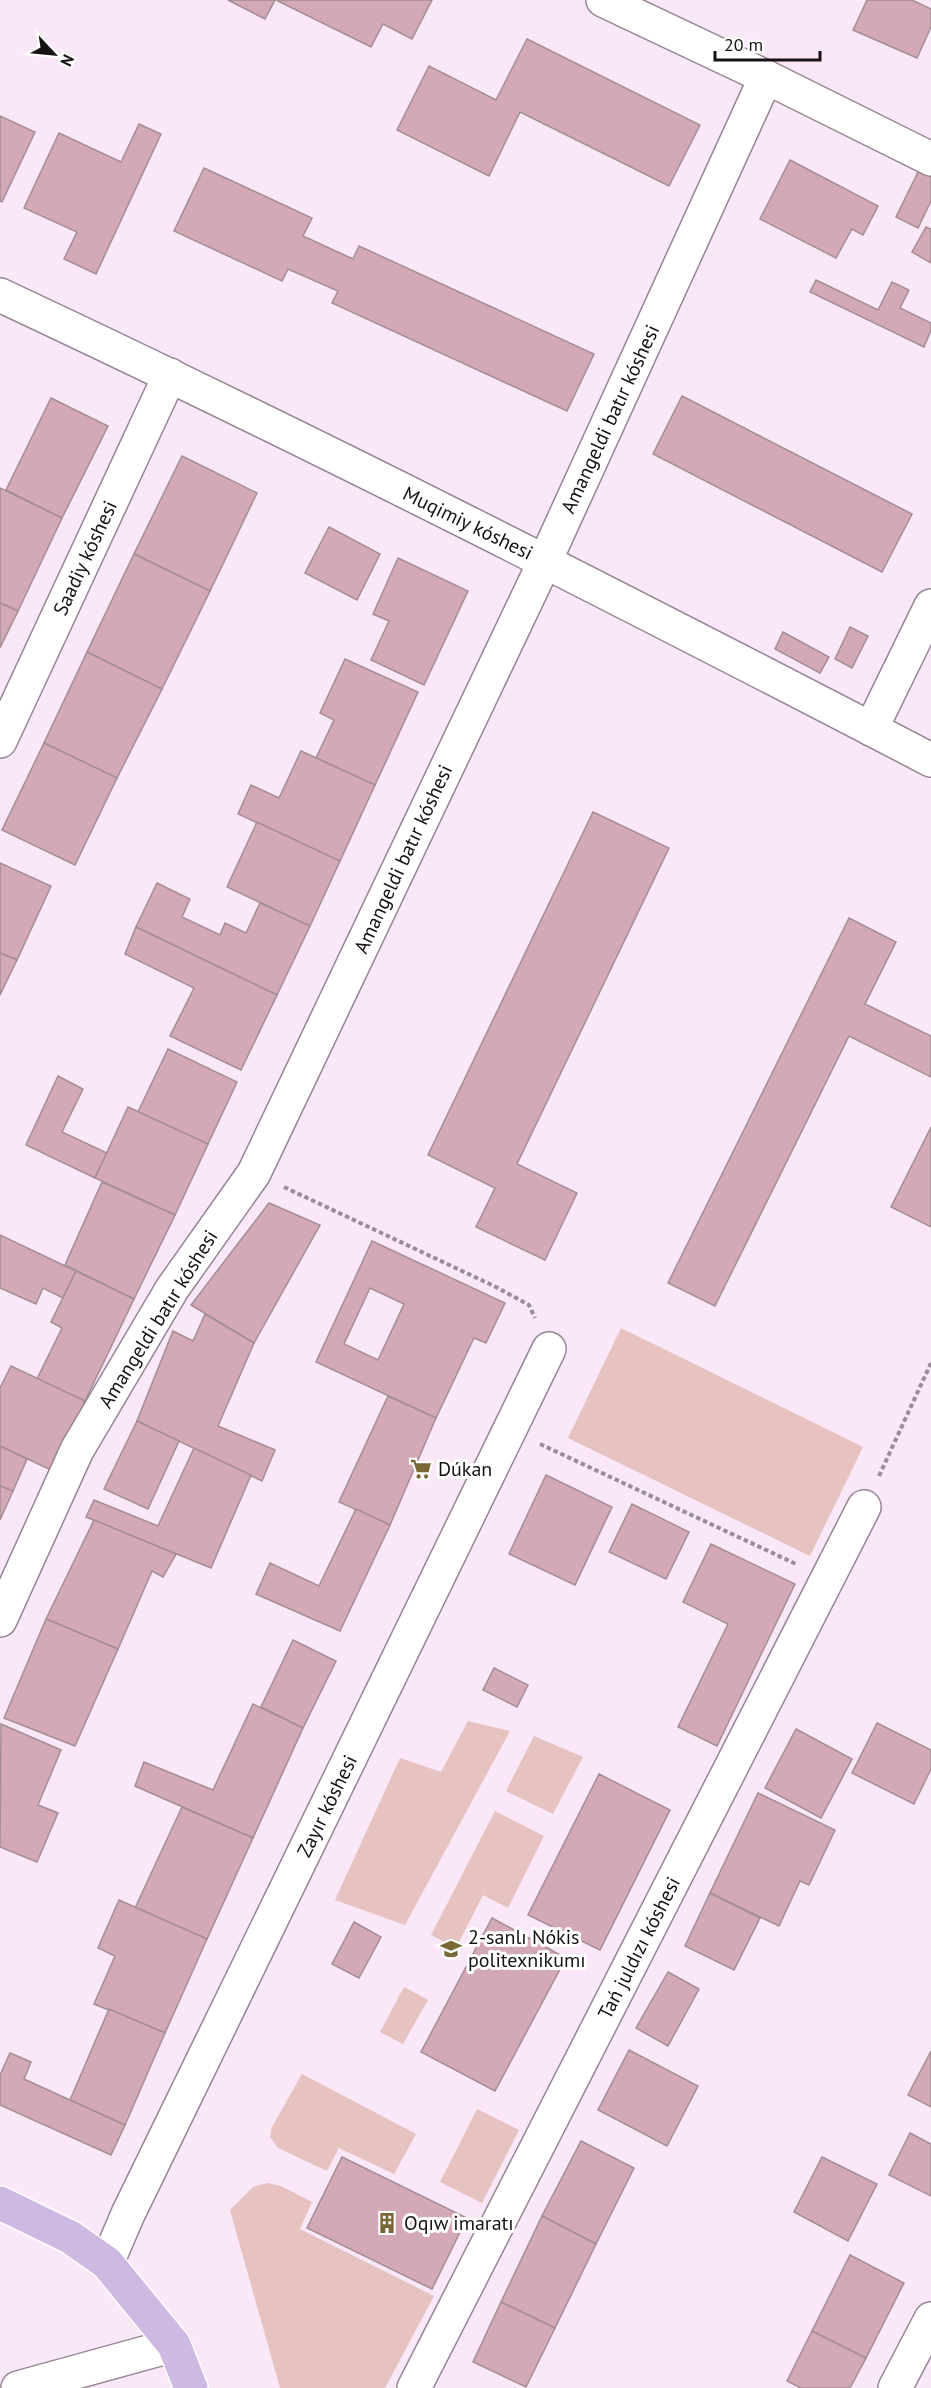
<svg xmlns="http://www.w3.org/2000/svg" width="931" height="2388" font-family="'PT Sans',sans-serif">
<rect width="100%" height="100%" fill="#fae7f7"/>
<g fill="#e6c2c1">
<path d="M 621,1328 L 863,1447 L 810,1556 L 568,1438 Z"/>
<path d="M 468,1721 L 510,1731 L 405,1925 L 335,1900 L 400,1758 L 441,1772 Z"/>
<path d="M 534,1736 L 583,1757 L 553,1814 L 506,1791 Z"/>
<path d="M 495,1811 L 544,1836 L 508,1908 L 483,1895 L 456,1948 L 431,1935 Z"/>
<path d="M 404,1987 L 428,2000 L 403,2044 L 380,2032 Z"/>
<path d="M 302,2074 L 416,2134 L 394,2174 L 339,2148 L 327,2171 L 278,2148 L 270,2137 L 272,2127 Z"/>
<path d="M 477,2109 L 519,2130 L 482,2203 L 440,2182 Z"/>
<path d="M 267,2183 L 281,2186 L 312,2202 L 300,2229 L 434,2296 L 385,2388 L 280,2388 L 230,2210 L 253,2187 Z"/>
</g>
<g fill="#d3a9b8" stroke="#a48d95" stroke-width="1.5" fill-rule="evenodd">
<path d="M 228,0 L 275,0 L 265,19 Z"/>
<path d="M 276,0 L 432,0 L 412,39 L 383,24 L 371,47 Z"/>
<path d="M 867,0 L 912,0 L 931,9 L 931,27 L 917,58 L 853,30 Z"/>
<path d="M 527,39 L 700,125 L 669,186 L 520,112 L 489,176 L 397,130 L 429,66 L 496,100 Z"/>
<path d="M 0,116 L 35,132 L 2,202 L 0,201 Z"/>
<path d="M 139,124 L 161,134 L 96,274 L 64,259 L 77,232 L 24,208 L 59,133 L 121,162 Z"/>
<path d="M 790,160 L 878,206 L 863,235 L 852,229 L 836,258 L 760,219 Z"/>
<path d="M 204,168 L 312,218 L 303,236 L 353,259 L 359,246 L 594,354 L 567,411 L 332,303 L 338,291 L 288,269 L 282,281 L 174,231 Z"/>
<path d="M 919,170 L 931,176 L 931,201 L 918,228 L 896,217 Z"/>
<path d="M 926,227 L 931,229 L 931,263 L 912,252 Z"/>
<path d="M 816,280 L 878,310 L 892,282 L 909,290 L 900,308 L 931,323 L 931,330 L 924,347 L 810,292 Z"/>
<path d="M 682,396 L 912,514 L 882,572 L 653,454 Z"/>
<path d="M 51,398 L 108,426 L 62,518 L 6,490 Z"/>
<path d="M 182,456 L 257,493 L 210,591 L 134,554 Z"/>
<path d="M 0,488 L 62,518 L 18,611 L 0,603 Z"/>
<path d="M 329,527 L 380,554 L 357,600 L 305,573 Z"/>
<path d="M 134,554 L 210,591 L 162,689 L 87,652 Z"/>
<path d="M 398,558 L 468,591 L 424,685 L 371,660 L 389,621 L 373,614 Z"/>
<path d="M 0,603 L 18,611 L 0,648 Z"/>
<path d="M 850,627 L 868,636 L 852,668 L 835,659 Z"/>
<path d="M 783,632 L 829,657 L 820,673 L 775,649 Z"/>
<path d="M 87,652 L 162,689 L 117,778 L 44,743 Z"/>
<path d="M 345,659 L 418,692 L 375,785 L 316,758 L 334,720 L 320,713 Z"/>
<path d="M 44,743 L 117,778 L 75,865 L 2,830 Z"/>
<path d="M 301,751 L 375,785 L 340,861 L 238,814 L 251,785 L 279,798 Z"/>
<path d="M 593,812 L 669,848 L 517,1164 L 577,1193 L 545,1260 L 476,1227 L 495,1188 L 428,1155 Z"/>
<path d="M 257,822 L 340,861 L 310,926 L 227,887 Z"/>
<path d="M 0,863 L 51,886 L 17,960 L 0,953 Z"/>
<path d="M 157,883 L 190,899 L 182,917 L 220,935 L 225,923 L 246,933 L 260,903 L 310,926 L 277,995 L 136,927 Z"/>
<path d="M 849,918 L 896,942 L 865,1004 L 931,1036 L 931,1077 L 849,1036 L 715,1306 L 668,1283 Z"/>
<path d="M 136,927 L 277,995 L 241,1070 L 170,1036 L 194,988 L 125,954 Z"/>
<path d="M 0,953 L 17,960 L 0,995 Z"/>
<path d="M 168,1049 L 237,1082 L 208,1144 L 138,1112 Z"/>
<path d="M 58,1076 L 83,1089 L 62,1132 L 107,1153 L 95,1178 L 26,1145 Z"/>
<path d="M 128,1107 L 208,1144 L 175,1215 L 95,1178 Z"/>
<path d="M 931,1127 L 931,1227 L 891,1207 Z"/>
<path d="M 102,1182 L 175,1215 L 134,1299 L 65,1265 Z"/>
<path d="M 269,1203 L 320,1225 L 254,1343 L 191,1305 Z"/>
<path d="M 0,1235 L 76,1271 L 63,1298 L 43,1288 L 36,1304 L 0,1288 Z"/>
<path d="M 372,1241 L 505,1303 L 486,1343 L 474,1338 L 436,1418 L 316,1362 ZM 370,1288 L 404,1304 L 378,1360 L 344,1344 Z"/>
<path d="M 76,1271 L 134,1299 L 85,1401 L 37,1379 L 62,1328 L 51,1322 Z"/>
<path d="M 205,1314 L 254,1343 L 218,1426 L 275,1450 L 262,1481 L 137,1421 L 173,1331 L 193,1341 Z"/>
<path d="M 11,1366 L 85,1401 L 53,1471 L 0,1446 L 0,1388 Z"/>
<path d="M 388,1396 L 436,1418 L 390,1525 L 339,1502 Z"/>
<path d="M 137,1421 L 179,1441 L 148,1509 L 104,1489 Z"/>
<path d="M 0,1446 L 27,1459 L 13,1491 L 0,1486 Z"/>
<path d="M 194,1448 L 251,1475 L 211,1568 L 86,1517 L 94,1500 L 158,1526 Z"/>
<path d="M 546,1475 L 612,1507 L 575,1585 L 509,1554 Z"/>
<path d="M 0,1486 L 13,1491 L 0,1520 Z"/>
<path d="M 632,1504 L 689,1532 L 666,1579 L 609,1552 Z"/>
<path d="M 356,1509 L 390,1525 L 340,1631 L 256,1594 L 270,1563 L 319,1586 Z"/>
<path d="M 94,1520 L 176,1554 L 163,1577 L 152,1571 L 118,1649 L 46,1619 Z"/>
<path d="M 711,1544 L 795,1584 L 717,1746 L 678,1727 L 728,1624 L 683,1602 Z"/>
<path d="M 46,1619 L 118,1649 L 75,1746 L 4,1718 Z"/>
<path d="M 293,1640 L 336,1661 L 303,1728 L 261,1707 Z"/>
<path d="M 494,1668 L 528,1685 L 517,1707 L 483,1690 Z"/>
<path d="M 253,1704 L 303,1728 L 253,1838 L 135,1786 L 144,1762 L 213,1790 Z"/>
<path d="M 877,1723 L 931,1750 L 931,1769 L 914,1804 L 852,1773 Z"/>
<path d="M 1,1724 L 61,1750 L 38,1805 L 58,1813 L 37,1862 L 0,1847 Z"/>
<path d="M 796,1729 L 852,1759 L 821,1818 L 765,1788 Z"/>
<path d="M 599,1774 L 670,1810 L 600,1950 L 528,1915 Z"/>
<path d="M 758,1793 L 835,1830 L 809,1885 L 800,1881 L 779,1926 L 710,1893 Z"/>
<path d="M 182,1807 L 253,1838 L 207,1939 L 135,1908 Z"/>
<path d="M 710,1893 L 760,1918 L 734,1970 L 685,1946 Z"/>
<path d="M 119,1900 L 207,1939 L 165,2033 L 94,2004 L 115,1956 L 98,1948 Z"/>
<path d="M 492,1918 L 566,1958 L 495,2091 L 421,2052 Z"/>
<path d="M 354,1922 L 381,1937 L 359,1978 L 332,1964 Z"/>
<path d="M 668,1972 L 699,1989 L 668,2046 L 636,2028 Z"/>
<path d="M 109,2009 L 165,2033 L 125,2125 L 70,2100 Z"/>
<path d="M 629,2050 L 698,2086 L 667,2146 L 598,2110 Z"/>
<path d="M 931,2051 L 931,2107 L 908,2095 Z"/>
<path d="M 10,2053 L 31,2062 L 24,2079 L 125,2125 L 111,2155 L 0,2105 L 0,2075 Z"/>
<path d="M 910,2133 L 931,2144 L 931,2196 L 889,2175 Z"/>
<path d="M 581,2141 L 634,2168 L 596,2244 L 542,2216 Z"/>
<path d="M 342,2157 L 467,2218 L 432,2289 L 307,2228 Z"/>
<path d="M 822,2157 L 877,2184 L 848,2241 L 794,2212 Z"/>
<path d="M 542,2216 L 596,2244 L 555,2328 L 501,2302 Z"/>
<path d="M 850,2255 L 904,2283 L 866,2358 L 812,2331 Z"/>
<path d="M 501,2302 L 555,2328 L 526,2387 L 473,2362 Z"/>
<path d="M 812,2331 L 866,2358 L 850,2388 L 801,2388 L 787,2381 Z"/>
</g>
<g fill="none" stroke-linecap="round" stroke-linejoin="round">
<defs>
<g id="minor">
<path d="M 603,0 L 766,77 L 931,159"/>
<path d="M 0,295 C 314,442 623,600 931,760"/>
<path d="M 871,729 L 931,606"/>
<path d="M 0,741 L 170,375"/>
<path d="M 0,1620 L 77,1450 L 172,1289 L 254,1173 L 545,561 L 766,77"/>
<path d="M 107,2263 L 128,2214 L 549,1349"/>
<path d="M 18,2388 L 174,2345"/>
<path d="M 414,2388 L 864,1507"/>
<path d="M 895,2388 L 931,2319"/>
</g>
<path id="major" d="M 0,2203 L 70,2237 L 107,2263 L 174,2345 L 191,2388"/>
</defs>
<use href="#minor" stroke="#968594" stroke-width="36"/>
<use href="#major" stroke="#fff" stroke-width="36"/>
<g stroke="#9a8d98" stroke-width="4" stroke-dasharray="4.5 3" stroke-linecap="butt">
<path d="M 284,1187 L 496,1287 L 529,1305 L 535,1318"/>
<path d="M 540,1444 L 796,1564"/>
<path d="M 879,1476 L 931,1363"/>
</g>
<use href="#minor" stroke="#fff" stroke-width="33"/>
<use href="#major" stroke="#cdb9e1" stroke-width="33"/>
</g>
<defs>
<symbol id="supermarket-bare" viewBox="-9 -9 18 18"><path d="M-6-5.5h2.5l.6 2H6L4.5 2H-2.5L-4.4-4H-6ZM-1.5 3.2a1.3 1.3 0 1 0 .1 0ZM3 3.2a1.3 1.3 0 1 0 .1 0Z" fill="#796836" stroke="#fff" stroke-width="2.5" paint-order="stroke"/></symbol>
<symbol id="university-bare" viewBox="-9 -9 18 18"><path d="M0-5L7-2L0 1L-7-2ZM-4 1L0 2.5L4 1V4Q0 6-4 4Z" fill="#796836" stroke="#fff" stroke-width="2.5" paint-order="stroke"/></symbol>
<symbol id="building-bare" viewBox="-9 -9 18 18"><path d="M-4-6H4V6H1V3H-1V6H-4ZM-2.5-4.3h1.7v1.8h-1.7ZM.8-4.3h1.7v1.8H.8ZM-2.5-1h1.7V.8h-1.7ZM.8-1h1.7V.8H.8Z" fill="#796836" stroke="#fff" stroke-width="2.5" paint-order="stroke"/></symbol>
</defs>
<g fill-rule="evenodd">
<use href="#supermarket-bare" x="406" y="1454" width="30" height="30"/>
<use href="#university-bare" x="436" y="1934" width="30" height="30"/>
<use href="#building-bare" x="372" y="2208" width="30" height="30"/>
</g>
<g text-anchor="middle" stroke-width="6" stroke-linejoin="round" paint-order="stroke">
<g font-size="20" fill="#171116" stroke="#fff">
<text transform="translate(610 419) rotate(-65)" y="7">Amangeldi batır kóshesi</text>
<text transform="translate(468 523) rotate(26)" y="7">Muqimiy kóshesi</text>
<text transform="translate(85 558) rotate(-65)" y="7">Saadiy kóshesi</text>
<text transform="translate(403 859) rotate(-65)" y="7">Amangeldi batır kóshesi</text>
<text transform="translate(158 1319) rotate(-58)" y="7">Amangeldi batır kóshesi</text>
<text transform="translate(327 1806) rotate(-64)" y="7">Zayır kóshesi</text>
<text transform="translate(639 1948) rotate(-63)" y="7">Tań juldızı kóshesi</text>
</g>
<g font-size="20" fill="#171116" stroke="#fff" text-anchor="start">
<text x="438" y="1476">Dúkan</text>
<text x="468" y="1944">2-sanlı Nókis<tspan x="468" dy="23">politexnikumı</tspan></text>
<text x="404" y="2230">Oqıw imaratı</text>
</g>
</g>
<g transform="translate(54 54) rotate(116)" stroke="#ffffff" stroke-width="4.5" paint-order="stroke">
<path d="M0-4.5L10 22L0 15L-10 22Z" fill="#171116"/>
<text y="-9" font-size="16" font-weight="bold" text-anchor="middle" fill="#171116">N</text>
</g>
<path d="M715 51v9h105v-9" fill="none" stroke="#171116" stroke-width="3"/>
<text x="724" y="51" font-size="18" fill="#171116" stroke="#ffffff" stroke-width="4.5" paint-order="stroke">20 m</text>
</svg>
